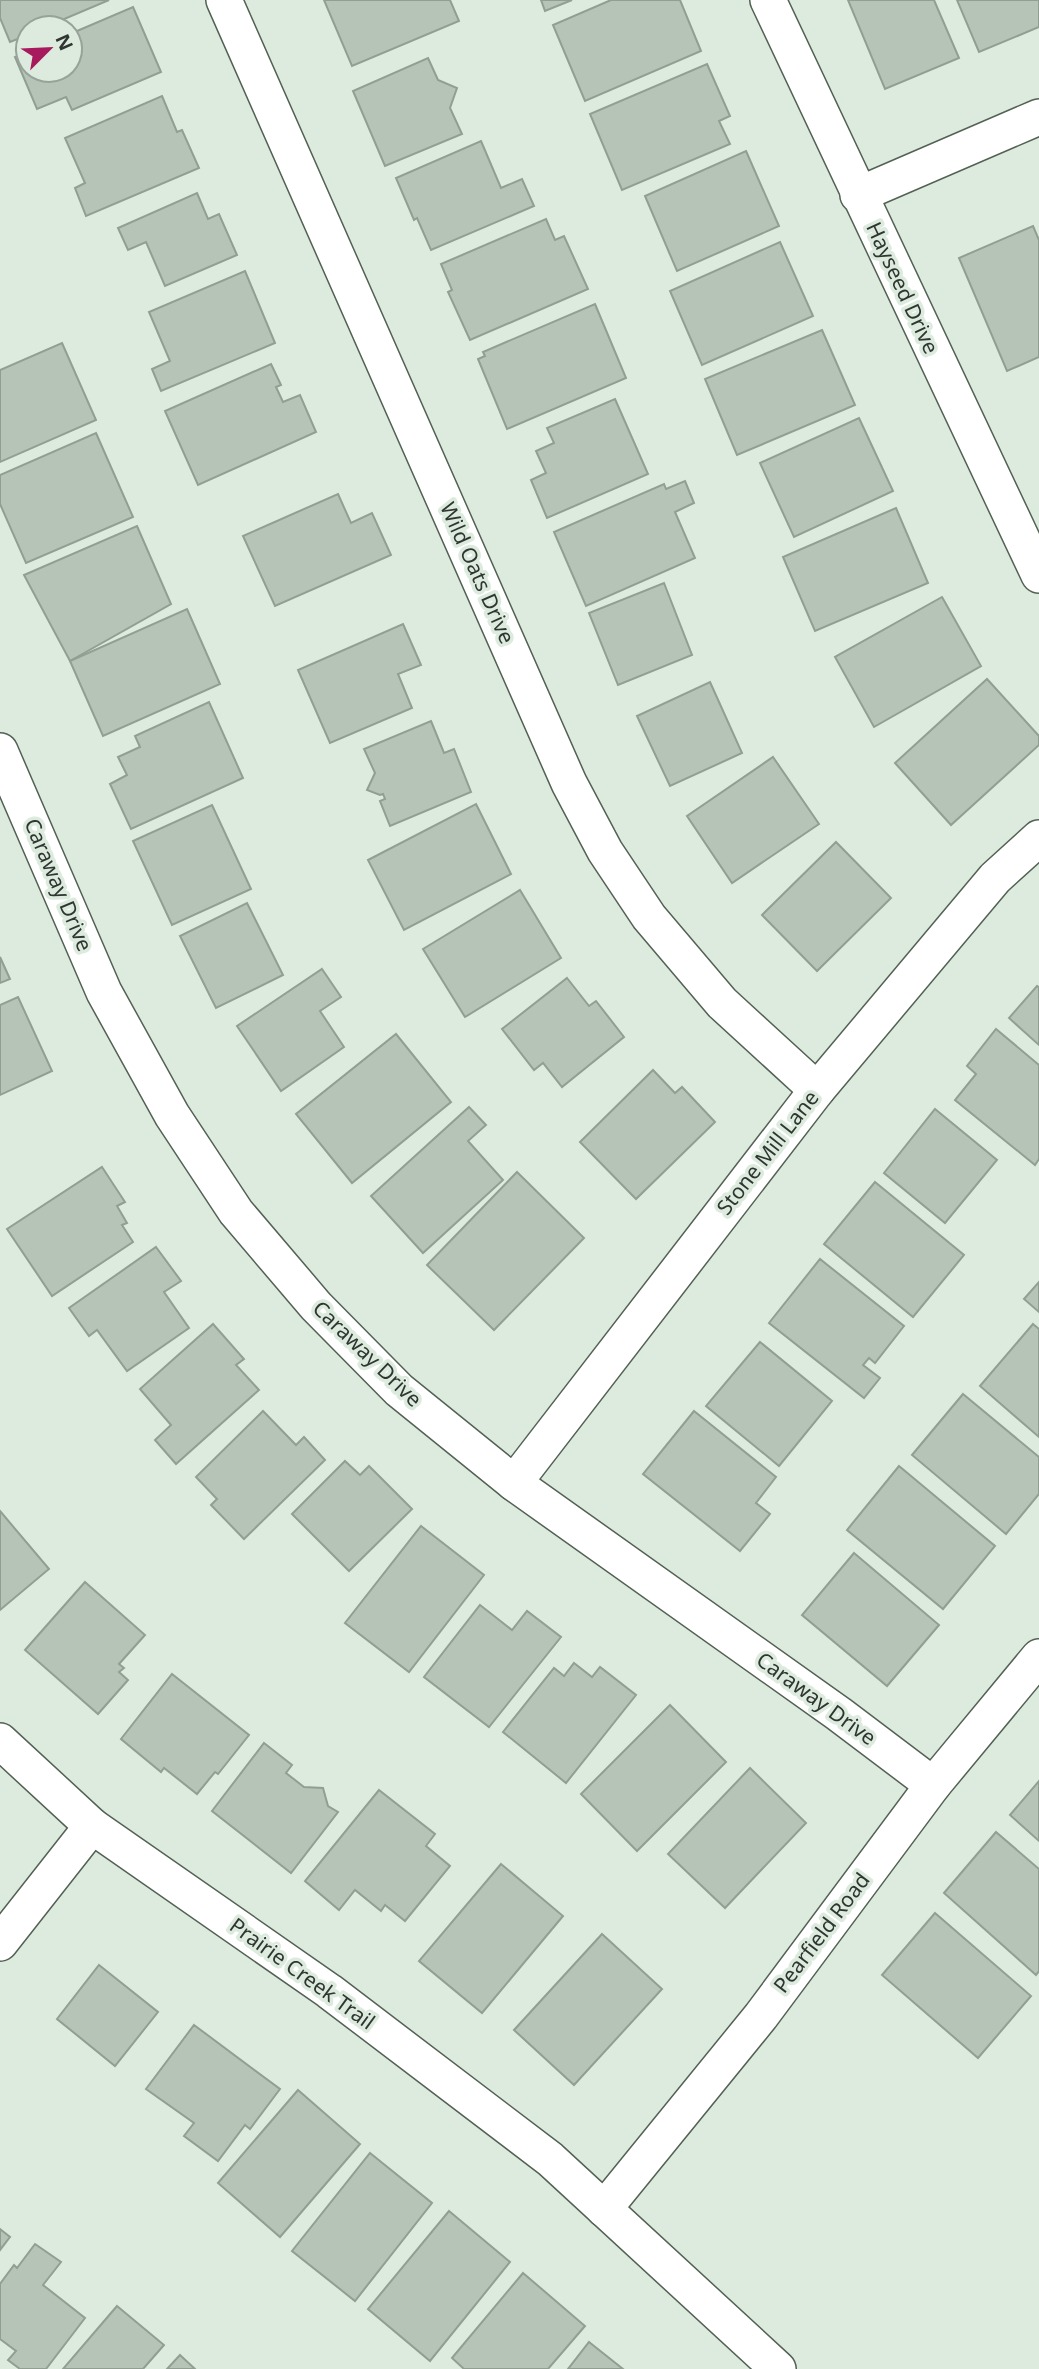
<svg xmlns="http://www.w3.org/2000/svg" width="1039" height="2369" font-family="'Noto Sans',sans-serif">
<rect width="100%" height="100%" fill="#dcebde"/>
<g fill="#b5c4b7" stroke="#919f92" stroke-width="2">
<path d="M 0,0 L 109,0 L 43,28 L 28,28 L 28,35 L 10,42 L 0,18 Z"/>
<path d="M 324,0 L 450,0 L 459,21 L 352,66 Z"/>
<path d="M 541,0 L 572,0 L 545,11 Z"/>
<path d="M 611,0 L 680,0 L 701,51 L 585,101 L 553,25 Z"/>
<path d="M 848,0 L 934,0 L 959,58 L 885,89 Z"/>
<path d="M 957,0 L 1039,0 L 1039,27 L 979,52 Z"/>
<path d="M 133,7 L 161,72 L 72,110 L 66,97 L 37,109 L 15,57 L 28,52 L 28,70 L 70,70 L 70,34 Z"/>
<path d="M 428,58 L 438,80 L 457,88 L 450,108 L 462,134 L 385,166 L 353,91 Z"/>
<path d="M 707,64 L 730,116 L 719,121 L 730,144 L 622,190 L 590,114 Z"/>
<path d="M 162,96 L 177,132 L 182,130 L 199,168 L 86,216 L 75,188 L 85,183 L 65,138 Z"/>
<path d="M 481,141 L 501,188 L 522,179 L 534,206 L 431,250 L 417,218 L 414,220 L 396,178 Z"/>
<path d="M 746,151 L 779,226 L 677,271 L 645,196 Z"/>
<path d="M 197,193 L 208,219 L 219,214 L 237,255 L 165,286 L 146,242 L 128,250 L 118,228 Z"/>
<path d="M 546,219 L 555,240 L 564,236 L 588,289 L 470,340 L 448,292 L 452,290 L 441,264 Z"/>
<path d="M 1033,226 L 1039,240 L 1039,357 L 1007,371 L 959,258 Z"/>
<path d="M 780,242 L 813,316 L 702,365 L 670,291 Z"/>
<path d="M 245,271 L 275,343 L 161,391 L 152,369 L 170,361 L 149,312 Z"/>
<path d="M 595,304 L 626,378 L 507,429 L 478,359 L 485,356 L 483,352 Z"/>
<path d="M 822,330 L 855,405 L 737,455 L 705,379 Z"/>
<path d="M 62,343 L 96,420 L 0,462 L 0,370 Z"/>
<path d="M 271,364 L 281,385 L 276,387 L 283,402 L 300,395 L 316,432 L 198,485 L 165,411 Z"/>
<path d="M 615,399 L 648,474 L 547,518 L 531,480 L 546,473 L 536,451 L 554,443 L 547,428 Z"/>
<path d="M 859,418 L 893,491 L 794,537 L 760,463 Z"/>
<path d="M 96,433 L 133,517 L 26,563 L 0,504 L 0,475 Z"/>
<path d="M 685,481 L 694,503 L 675,512 L 695,558 L 586,606 L 554,532 L 664,484 L 666,489 Z"/>
<path d="M 338,494 L 351,523 L 372,513 L 391,555 L 275,606 L 243,536 Z"/>
<path d="M 896,508 L 928,583 L 815,631 L 783,557 Z"/>
<path d="M 137,526 L 171,604 L 70,661 L 24,575 Z"/>
<path d="M 664,583 L 692,655 L 618,685 L 589,613 Z"/>
<path d="M 942,597 L 981,666 L 874,727 L 835,657 Z"/>
<path d="M 187,609 L 220,684 L 103,736 L 70,661 Z"/>
<path d="M 403,624 L 421,665 L 398,674 L 412,708 L 330,743 L 298,670 Z"/>
<path d="M 987,679 L 1039,736 L 1039,745 L 951,825 L 895,763 Z"/>
<path d="M 710,682 L 742,753 L 670,786 L 637,716 Z"/>
<path d="M 209,702 L 243,778 L 131,829 L 110,784 L 127,775 L 118,757 L 140,747 L 135,736 Z"/>
<path d="M 431,721 L 444,753 L 454,749 L 471,792 L 390,826 L 380,801 L 385,799 L 383,794 L 380,795 L 367,790 L 375,773 L 364,749 Z"/>
<path d="M 773,757 L 819,824 L 732,883 L 687,816 Z"/>
<path d="M 476,804 L 511,874 L 404,930 L 368,860 Z"/>
<path d="M 212,805 L 251,889 L 172,925 L 133,841 Z"/>
<path d="M 836,842 L 891,898 L 817,971 L 762,915 Z"/>
<path d="M 520,890 L 561,958 L 465,1017 L 423,949 Z"/>
<path d="M 247,903 L 283,975 L 216,1008 L 180,936 Z"/>
<path d="M 0,957 L 10,979 L 0,983 Z"/>
<path d="M 322,969 L 341,997 L 320,1011 L 344,1047 L 281,1091 L 237,1026 Z"/>
<path d="M 567,978 L 589,1006 L 596,1001 L 624,1037 L 562,1087 L 543,1063 L 534,1070 L 502,1029 Z"/>
<path d="M 1037,986 L 1039,987 L 1039,1045 L 1009,1018 Z"/>
<path d="M 18,997 L 52,1071 L 0,1095 L 0,1005 Z"/>
<path d="M 996,1029 L 1039,1065 L 1039,1159 L 1035,1165 L 955,1100 L 976,1074 L 967,1066 Z"/>
<path d="M 396,1034 L 451,1102 L 352,1183 L 296,1114 Z"/>
<path d="M 653,1070 L 675,1093 L 682,1087 L 715,1122 L 636,1199 L 580,1142 Z"/>
<path d="M 469,1107 L 486,1125 L 468,1141 L 503,1180 L 423,1253 L 371,1196 Z"/>
<path d="M 935,1109 L 997,1160 L 945,1223 L 884,1173 Z"/>
<path d="M 102,1167 L 125,1202 L 117,1206 L 127,1223 L 122,1225 L 133,1242 L 52,1296 L 7,1229 Z"/>
<path d="M 517,1172 L 584,1238 L 494,1330 L 427,1265 Z"/>
<path d="M 875,1182 L 964,1255 L 913,1317 L 824,1244 Z"/>
<path d="M 156,1247 L 181,1281 L 164,1292 L 189,1328 L 127,1371 L 97,1330 L 89,1336 L 69,1308 Z"/>
<path d="M 820,1259 L 904,1326 L 875,1363 L 869,1358 L 863,1365 L 880,1378 L 864,1398 L 769,1323 Z"/>
<path d="M 1039,1282 L 1039,1312 L 1024,1299 Z"/>
<path d="M 213,1324 L 244,1359 L 236,1365 L 259,1390 L 176,1464 L 155,1440 L 171,1425 L 140,1389 Z"/>
<path d="M 1033,1324 L 1039,1329 L 1039,1437 L 980,1386 Z"/>
<path d="M 760,1342 L 832,1401 L 779,1466 L 706,1406 Z"/>
<path d="M 963,1394 L 1039,1457 L 1039,1494 L 1006,1534 L 912,1455 Z"/>
<path d="M 263,1411 L 296,1445 L 304,1437 L 325,1460 L 244,1539 L 211,1505 L 217,1499 L 196,1477 Z"/>
<path d="M 694,1411 L 776,1477 L 756,1503 L 770,1514 L 740,1551 L 643,1474 Z"/>
<path d="M 345,1461 L 360,1475 L 369,1466 L 412,1509 L 349,1571 L 292,1514 Z"/>
<path d="M 899,1466 L 995,1546 L 943,1609 L 847,1530 Z"/>
<path d="M 0,1511 L 49,1569 L 0,1610 Z"/>
<path d="M 421,1526 L 484,1575 L 409,1672 L 345,1623 Z"/>
<path d="M 854,1553 L 939,1625 L 887,1686 L 802,1615 Z"/>
<path d="M 85,1582 L 145,1635 L 119,1664 L 124,1668 L 119,1672 L 128,1680 L 98,1714 L 25,1650 Z"/>
<path d="M 480,1605 L 512,1630 L 527,1611 L 561,1637 L 489,1727 L 424,1677 Z"/>
<path d="M 574,1663 L 592,1677 L 600,1667 L 636,1695 L 566,1783 L 503,1732 L 554,1668 L 564,1676 Z"/>
<path d="M 172,1674 L 249,1735 L 218,1774 L 215,1772 L 197,1794 L 164,1768 L 161,1772 L 121,1739 Z"/>
<path d="M 670,1705 L 726,1762 L 637,1851 L 581,1794 Z"/>
<path d="M 264,1743 L 292,1765 L 286,1773 L 304,1787 L 323,1788 L 328,1806 L 338,1812 L 291,1873 L 212,1811 Z"/>
<path d="M 750,1768 L 806,1823 L 725,1908 L 668,1854 Z"/>
<path d="M 1039,1781 L 1039,1841 L 1010,1815 Z"/>
<path d="M 379,1790 L 435,1834 L 426,1846 L 450,1866 L 405,1921 L 385,1905 L 381,1911 L 355,1890 L 339,1910 L 305,1881 Z"/>
<path d="M 996,1832 L 1039,1869 L 1039,1971 L 1036,1975 L 944,1893 Z"/>
<path d="M 501,1864 L 563,1916 L 482,2013 L 419,1961 Z"/>
<path d="M 935,1913 L 1031,1996 L 978,2058 L 882,1975 Z"/>
<path d="M 602,1934 L 662,1989 L 574,2085 L 514,2030 Z"/>
<path d="M 99,1965 L 158,2012 L 115,2066 L 57,2019 Z"/>
<path d="M 194,2025 L 280,2089 L 250,2129 L 245,2125 L 218,2161 L 184,2136 L 194,2123 L 146,2089 Z"/>
<path d="M 298,2090 L 360,2144 L 280,2237 L 218,2183 Z"/>
<path d="M 370,2153 L 432,2203 L 355,2301 L 292,2251 Z"/>
<path d="M 449,2211 L 510,2262 L 430,2361 L 368,2309 Z"/>
<path d="M 0,2229 L 10,2237 L 0,2250 Z"/>
<path d="M 35,2244 L 61,2262 L 43,2285 L 85,2318 L 46,2369 L 20,2369 L 8,2360 L 16,2351 L 0,2339 L 0,2284 L 14,2265 L 17,2268 Z"/>
<path d="M 523,2273 L 585,2326 L 548,2369 L 464,2369 L 452,2358 Z"/>
<path d="M 117,2306 L 164,2345 L 143,2369 L 63,2369 Z"/>
<path d="M 589,2342 L 623,2369 L 568,2369 Z"/>
<path d="M 180,2355 L 195,2369 L 167,2369 Z"/>
</g>
<g fill="none" stroke-linecap="round" stroke-linejoin="round">
<defs>
<g id="street">
<path d="M 224,0 L 569,783 L 605,851 L 649,917 L 722,1003 L 817,1090"/>
<path d="M 768,0 L 1039,575"/>
<path d="M 858,195 L 1039,117"/>
<path d="M 0,751 L 104,992 L 172,1115 L 236,1212 L 316,1306 L 399,1390 L 514,1483 L 839,1714 L 933,1785"/>
<path d="M 514,1483 L 817,1090 L 995,878 L 1039,838"/>
<path d="M 0,1741 L 92,1826 L 329,1991 L 550,2159 L 778,2369"/>
<path d="M 0,1943 L 92,1826"/>
<path d="M 604,2209 L 761,2016 L 933,1785 L 1039,1657"/>
</g>
</defs>
<use href="#street" stroke="#536155" stroke-width="38"/>
<use href="#street" stroke="#fff" stroke-width="35"/>
</g>
<g text-anchor="middle" stroke-width="7" stroke-linejoin="round" paint-order="stroke">
<g font-size="21" fill="#2f3530" stroke="#dcebde">
<text transform="translate(902 288) rotate(65)" y="7">Hayseed Drive</text>
<text transform="translate(477 573) rotate(66)" y="7">Wild Oats Drive</text>
<text transform="translate(58 885) rotate(67)" y="7">Caraway Drive</text>
<text transform="translate(768 1153) rotate(-52)" y="7">Stone Mill Lane</text>
<text transform="translate(367 1354) rotate(44)" y="7">Caraway Drive</text>
<text transform="translate(816 1699) rotate(36)" y="7">Caraway Drive</text>
<text transform="translate(822 1933) rotate(-53)" y="7">Pearfield Road</text>
<text transform="translate(302 1974) rotate(36)" y="7">Prairie Creek Trail</text>
</g>
</g>
<g transform="translate(49 49) rotate(66)"><circle r="33" fill="#dcebde" stroke="#97a298" stroke-width="2"/>
<path d="M0-5L12 26L0 18L-12 26Z" fill="#a71a5d"/>
<text y="-10" font-size="19" font-weight="bold" text-anchor="middle" fill="#2f3530">N</text>
</g>
</svg>
